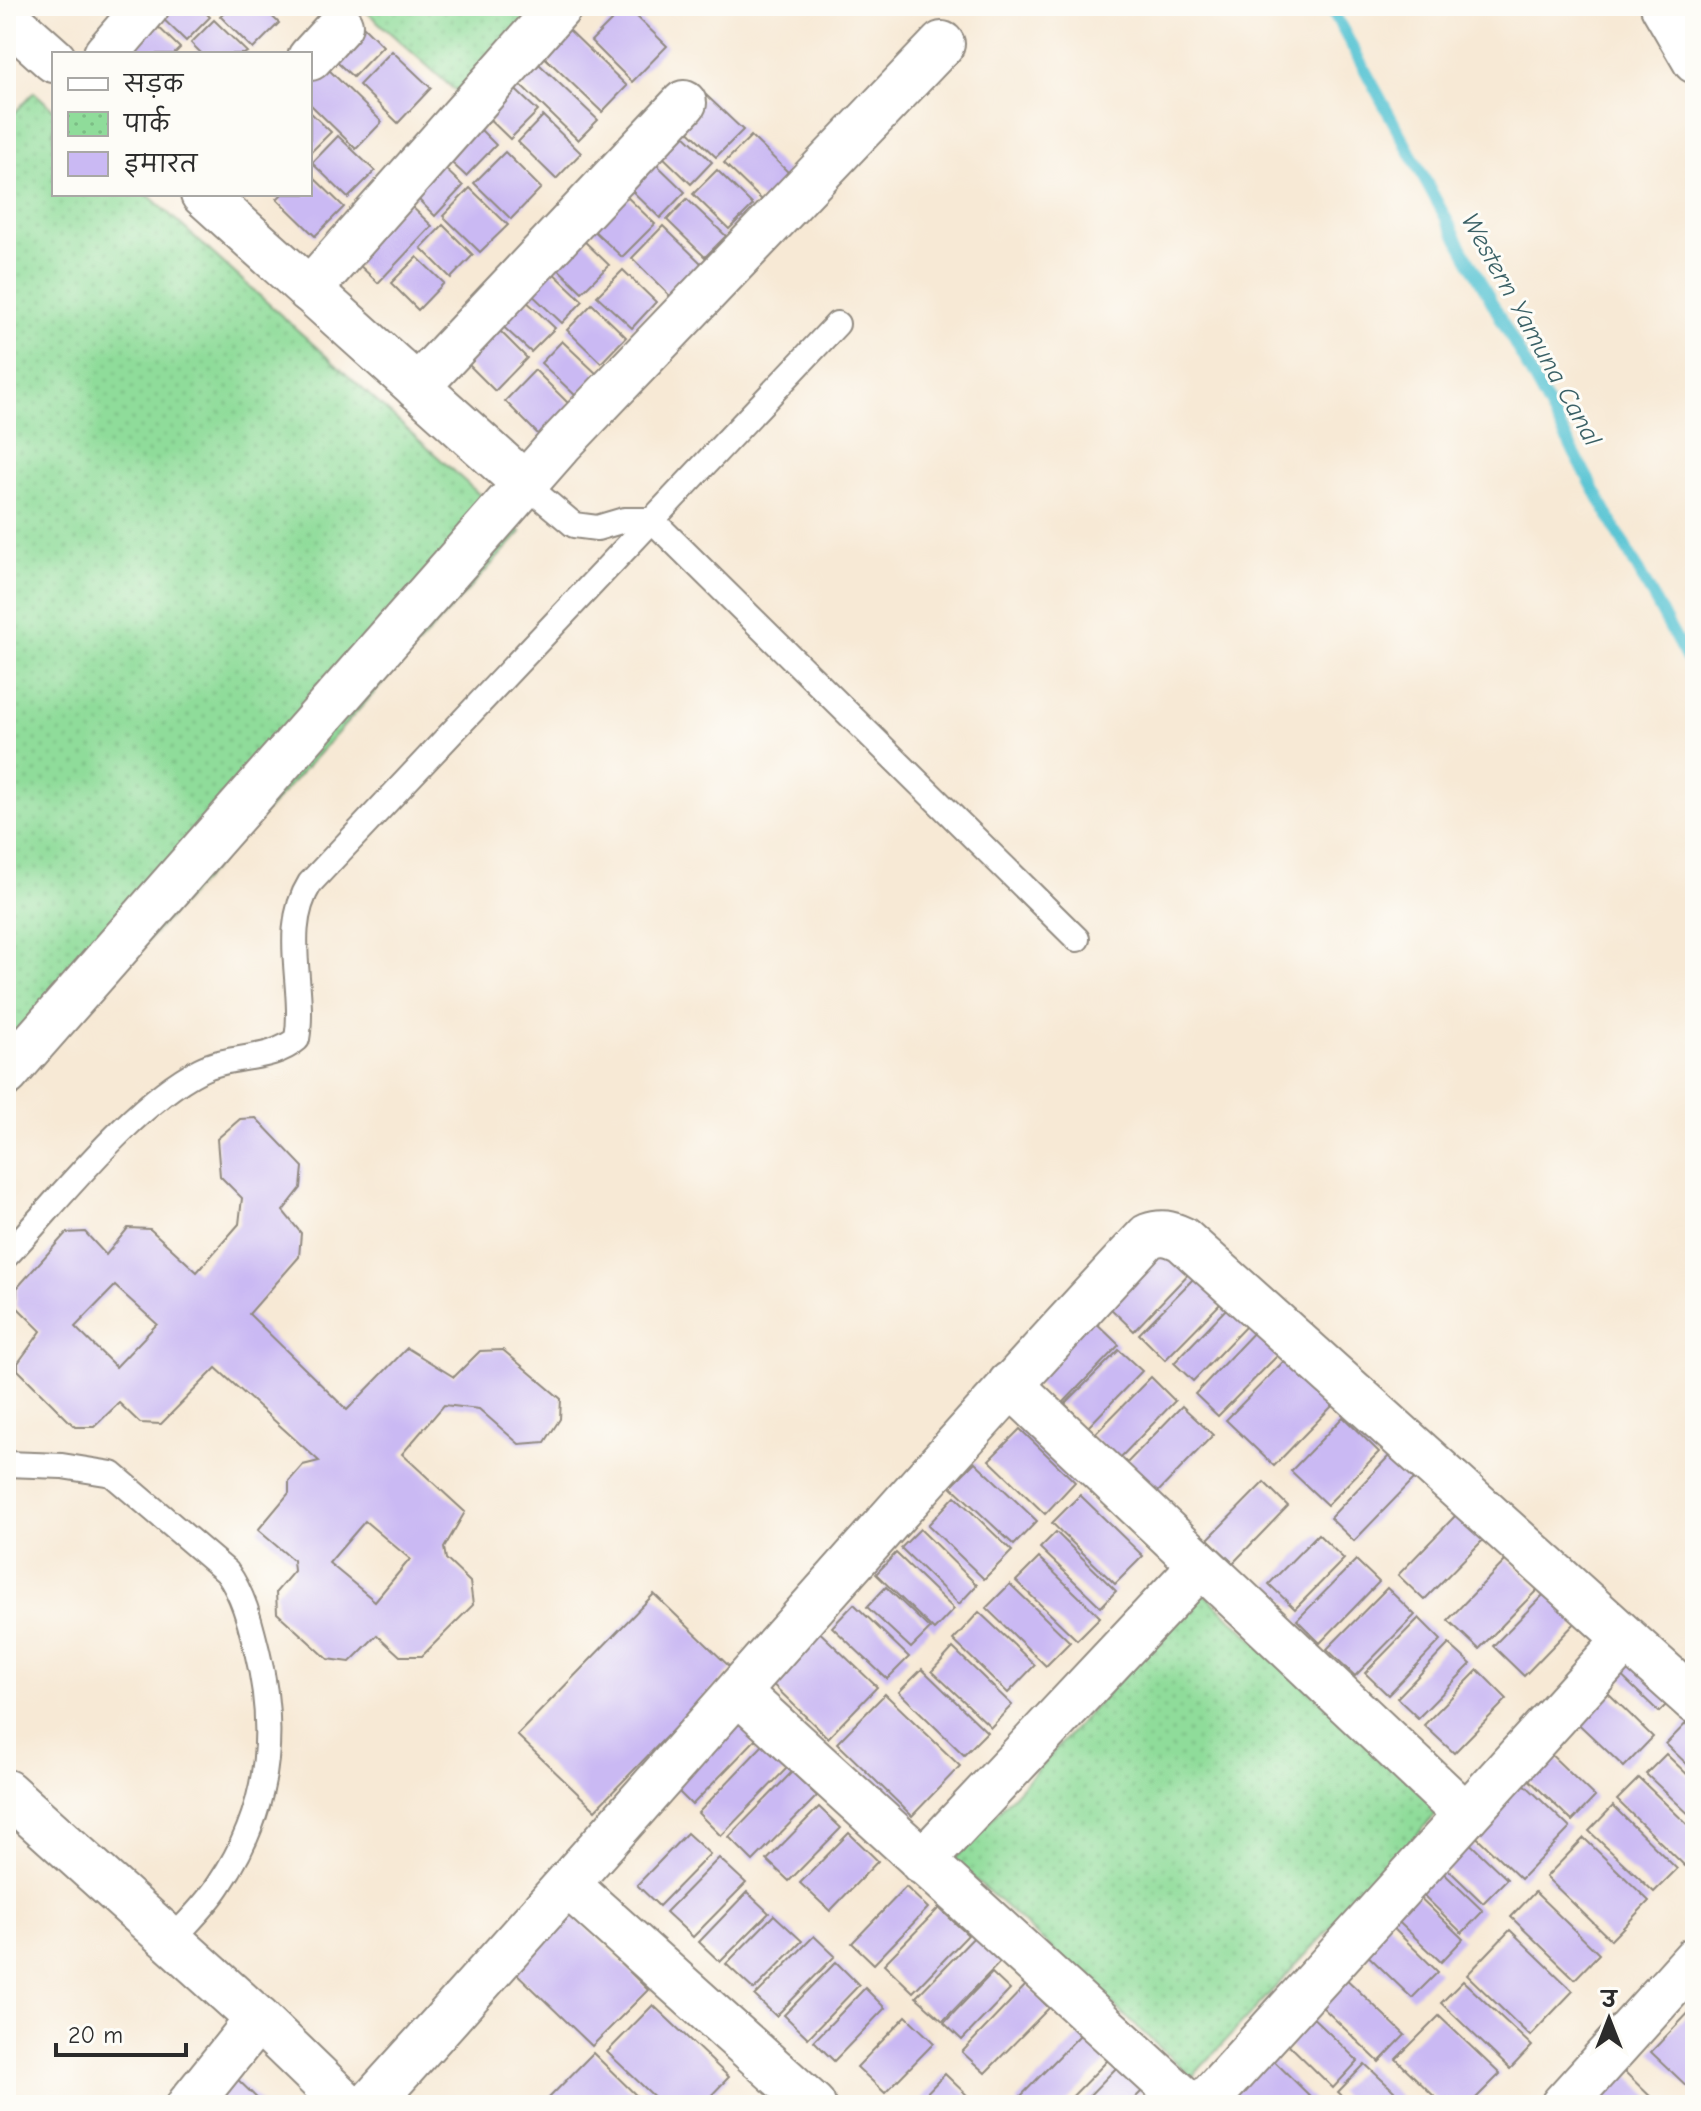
<svg xmlns="http://www.w3.org/2000/svg" width="1701" height="2111" font-family="'Comic Neue','Playpen Sans Deva',sans-serif">
<defs>
<pattern id="park-dots" width="8" height="8" patternUnits="userSpaceOnUse" patternTransform="scale(2)"><rect width="8" height="8" fill="#8fdc9a"/><path d="M2 2h.1M6 6h.1" fill="none" stroke="#7cbd85" stroke-width="1.8" stroke-linecap="round"/></pattern>
</defs>
<rect width="100%" height="100%" fill="#fdfcf7"/>
<filter id="ink" filterUnits="userSpaceOnUse"><feTurbulence type="fractalNoise" baseFrequency=".0125" numOctaves="2"/><feDisplacementMap in="SourceGraphic" scale="16" xChannelSelector="R" yChannelSelector="G"/><feConvolveMatrix kernelMatrix="1 2 1 2 8 2 1 2 1" color-interpolation-filters="sRGB"/></filter>
<filter id="wash" filterUnits="userSpaceOnUse"><feTurbulence type="fractalNoise" baseFrequency=".006" numOctaves="4" result="noise"/><feDisplacementMap in="SourceGraphic" scale="32" xChannelSelector="R" yChannelSelector="G"/><feGaussianBlur stdDeviation="1.8" result="paint"/><feColorMatrix in="noise" values="0 0 0 0 0 0 0 0 0 0 0 0 0 0 0 0 0 1.4 0 .05"/><feComposite in="paint" operator="in"/></filter>
<g filter="url(#wash)">
<rect width="100%" height="100%" fill="#f7e9d5"/>
<g fill="url(#park-dots)" stroke="#5d8462" stroke-width="2">
<path d="M 360,6 L 537,6 L 458,93 Z"/>
<path d="M 34,92 L 54,110 L 54,194 L 147,194 L 521,532 L 6,1096 L 6,122 Z"/>
<path d="M 1201,1591 L 1440,1810 L 1192,2077 L 954,1860 Z"/>
</g>
<g fill="none" stroke-linecap="round" stroke-linejoin="round">
<path stroke="#5ac5d4" stroke-width="12" d="M 1330,6 L 1695,674"/>
</g>
<g id="blocks">
<g fill="#cab9f3" fill-rule="evenodd">
<path d="M 156,6 L 199,6 L 210,17 L 186,41 L 153,9 Z"/>
<path d="M 230,6 L 261,6 L 279,23 L 253,49 L 220,16 Z"/>
<path d="M 626,6 L 667,46 L 632,82 L 591,41 Z"/>
<path d="M 147,16 L 180,48 L 174,54 L 126,54 Z"/>
<path d="M 214,20 L 247,52 L 244,54 L 202,54 L 191,43 Z"/>
<path d="M 357,20 L 383,46 L 353,77 L 326,52 Z"/>
<path d="M 562,23 L 627,86 L 602,112 L 536,49 Z"/>
<path d="M 392,51 L 431,88 L 398,123 L 359,85 Z"/>
<path d="M 539,64 L 598,120 L 578,140 L 520,84 Z"/>
<path d="M 324,65 L 382,122 L 356,149 L 310,104 L 310,79 Z"/>
<path d="M 505,80 L 538,111 L 510,139 L 478,108 Z"/>
<path d="M 706,95 L 743,130 L 716,157 L 680,123 Z"/>
<path d="M 310,112 L 331,132 L 310,153 Z"/>
<path d="M 543,116 L 581,153 L 556,179 L 518,142 Z"/>
<path d="M 470,119 L 496,145 L 466,176 L 439,151 Z"/>
<path d="M 680,131 L 712,162 L 691,184 L 659,153 Z"/>
<path d="M 338,136 L 375,171 L 348,198 L 312,163 Z"/>
<path d="M 751,136 L 791,175 L 764,202 L 724,163 Z"/>
<path d="M 505,152 L 541,188 L 511,219 L 474,183 Z"/>
<path d="M 436,160 L 463,186 L 435,216 L 408,189 Z"/>
<path d="M 652,160 L 685,192 L 660,218 L 626,185 Z"/>
<path d="M 717,170 L 753,205 L 729,229 L 693,194 Z"/>
<path d="M 310,174 L 344,207 L 315,236 L 277,199 L 282,194 L 310,194 Z"/>
<path d="M 470,188 L 508,225 L 480,252 L 443,216 Z"/>
<path d="M 621,191 L 655,224 L 622,257 L 588,225 Z"/>
<path d="M 687,199 L 726,236 L 705,257 L 667,220 Z"/>
<path d="M 407,202 L 432,226 L 378,283 L 352,258 Z"/>
<path d="M 443,225 L 473,255 L 451,278 L 421,248 Z"/>
<path d="M 663,226 L 703,265 L 671,297 L 632,258 Z"/>
<path d="M 578,235 L 609,265 L 582,292 L 551,262 Z"/>
<path d="M 417,257 L 444,283 L 418,310 L 391,283 Z"/>
<path d="M 548,268 L 583,301 L 562,323 L 527,290 Z"/>
<path d="M 623,270 L 656,302 L 632,328 L 597,296 Z"/>
<path d="M 522,297 L 555,328 L 531,352 L 498,322 Z"/>
<path d="M 592,304 L 626,337 L 601,363 L 567,330 Z"/>
<path d="M 496,327 L 527,358 L 495,391 L 464,360 Z"/>
<path d="M 562,341 L 598,375 L 576,396 L 541,363 Z"/>
<path d="M 535,370 L 574,409 L 544,440 L 505,401 Z"/>
<path d="M 256,1118 L 303,1167 L 301,1188 L 283,1211 L 301,1233 L 299,1257 L 249,1314 L 347,1410 L 407,1348 L 454,1377 L 480,1351 L 503,1350 L 561,1399 L 560,1419 L 545,1442 L 519,1444 L 479,1409 L 444,1405 L 402,1454 L 465,1512 L 444,1548 L 446,1559 L 470,1582 L 473,1605 L 422,1656 L 400,1656 L 377,1635 L 350,1662 L 328,1659 L 277,1613 L 276,1592 L 294,1571 L 293,1560 L 258,1530 L 289,1493 L 289,1481 L 303,1465 L 319,1461 L 216,1368 L 161,1424 L 140,1423 L 119,1403 L 94,1427 L 75,1427 L 18,1370 L 18,1363 L 41,1331 L 16,1306 L 17,1288 L 66,1233 L 85,1232 L 106,1255 L 128,1228 L 150,1229 L 197,1272 L 239,1224 L 242,1198 L 220,1176 L 217,1139 L 240,1119 ZM 115,1286 L 157,1324 L 116,1367 L 75,1327 ZM 365,1521 L 410,1559 L 375,1601 L 329,1563 Z"/>
<path d="M 1168,1239 L 1196,1266 L 1134,1331 L 1106,1304 Z"/>
<path d="M 1200,1272 L 1227,1297 L 1165,1360 L 1139,1334 Z"/>
<path d="M 1229,1306 L 1248,1324 L 1193,1381 L 1174,1363 Z"/>
<path d="M 1087,1314 L 1119,1345 L 1061,1405 L 1028,1374 Z"/>
<path d="M 1259,1327 L 1283,1350 L 1218,1416 L 1195,1394 Z"/>
<path d="M 1119,1350 L 1142,1371 L 1088,1427 L 1065,1404 Z"/>
<path d="M 1288,1357 L 1335,1403 L 1274,1466 L 1226,1420 Z"/>
<path d="M 1151,1377 L 1175,1401 L 1118,1460 L 1093,1436 Z"/>
<path d="M 1182,1406 L 1213,1435 L 1155,1495 L 1124,1466 Z"/>
<path d="M 1343,1417 L 1379,1452 L 1327,1505 L 1291,1471 Z"/>
<path d="M 1020,1429 L 1075,1482 L 1045,1514 L 989,1460 Z"/>
<path d="M 1390,1455 L 1414,1479 L 1354,1541 L 1330,1518 Z"/>
<path d="M 975,1462 L 1037,1521 L 1014,1545 L 951,1486 Z"/>
<path d="M 1264,1482 L 1288,1506 L 1233,1563 L 1208,1539 Z"/>
<path d="M 1080,1495 L 1143,1556 L 1115,1584 L 1052,1523 Z"/>
<path d="M 955,1496 L 1012,1551 L 984,1579 L 928,1525 Z"/>
<path d="M 1458,1513 L 1485,1538 L 1424,1600 L 1398,1575 Z"/>
<path d="M 920,1529 L 977,1585 L 959,1604 L 901,1548 Z"/>
<path d="M 1056,1532 L 1116,1591 L 1101,1607 L 1040,1548 Z"/>
<path d="M 1318,1534 L 1344,1559 L 1295,1609 L 1269,1584 Z"/>
<path d="M 896,1553 L 954,1609 L 934,1630 L 876,1574 Z"/>
<path d="M 1039,1558 L 1100,1617 L 1077,1640 L 1016,1581 Z"/>
<path d="M 1507,1559 L 1538,1589 L 1479,1649 L 1448,1620 Z"/>
<path d="M 1356,1560 L 1379,1582 L 1320,1643 L 1297,1620 Z"/>
<path d="M 1010,1584 L 1070,1642 L 1046,1666 L 986,1608 Z"/>
<path d="M 886,1587 L 930,1629 L 911,1648 L 867,1607 Z"/>
<path d="M 1387,1588 L 1415,1615 L 1355,1676 L 1327,1649 Z"/>
<path d="M 1549,1589 L 1580,1618 L 1524,1676 L 1493,1646 Z"/>
<path d="M 654,1594 L 732,1669 L 595,1810 L 517,1735 Z"/>
<path d="M 854,1604 L 909,1657 L 887,1679 L 832,1627 Z"/>
<path d="M 979,1612 L 1035,1665 L 1008,1693 L 953,1640 Z"/>
<path d="M 1419,1618 L 1441,1640 L 1388,1695 L 1365,1673 Z"/>
<path d="M 809,1622 L 877,1687 L 828,1738 L 760,1672 Z"/>
<path d="M 1449,1644 L 1471,1664 L 1418,1718 L 1397,1698 Z"/>
<path d="M 953,1648 L 1012,1705 L 991,1727 L 932,1671 Z"/>
<path d="M 1629,1649 L 1677,1694 L 1659,1712 L 1612,1667 Z"/>
<path d="M 922,1669 L 987,1732 L 964,1755 L 899,1692 Z"/>
<path d="M 1478,1670 L 1507,1699 L 1454,1753 L 1424,1725 Z"/>
<path d="M 1598,1683 L 1653,1737 L 1624,1767 L 1568,1714 Z"/>
<path d="M 885,1694 L 960,1766 L 912,1816 L 837,1743 Z"/>
<path d="M 1695,1714 L 1695,1772 L 1666,1744 Z"/>
<path d="M 737,1717 L 758,1737 L 692,1805 L 671,1784 Z"/>
<path d="M 763,1745 L 787,1768 L 721,1836 L 698,1813 Z"/>
<path d="M 1542,1746 L 1595,1797 L 1572,1821 L 1519,1770 Z"/>
<path d="M 1666,1754 L 1695,1782 L 1695,1820 L 1646,1774 Z"/>
<path d="M 792,1772 L 817,1796 L 753,1861 L 729,1837 Z"/>
<path d="M 1514,1774 L 1570,1828 L 1521,1879 L 1464,1825 Z"/>
<path d="M 1639,1778 L 1695,1832 L 1695,1855 L 1685,1866 L 1617,1800 Z"/>
<path d="M 1613,1806 L 1677,1869 L 1654,1892 L 1589,1831 Z"/>
<path d="M 819,1807 L 841,1828 L 789,1881 L 767,1860 Z"/>
<path d="M 1457,1831 L 1507,1879 L 1483,1903 L 1433,1855 Z"/>
<path d="M 687,1833 L 710,1854 L 659,1906 L 637,1885 Z"/>
<path d="M 849,1833 L 878,1861 L 830,1911 L 800,1883 Z"/>
<path d="M 1584,1838 L 1649,1901 L 1611,1940 L 1546,1877 Z"/>
<path d="M 719,1858 L 746,1883 L 693,1937 L 666,1912 Z"/>
<path d="M 1431,1861 L 1483,1911 L 1462,1933 L 1410,1882 Z"/>
<path d="M 1408,1886 L 1463,1939 L 1441,1962 L 1386,1910 Z"/>
<path d="M 906,1887 L 928,1908 L 874,1964 L 852,1943 Z"/>
<path d="M 747,1892 L 769,1913 L 720,1962 L 699,1942 Z"/>
<path d="M 1535,1892 L 1599,1954 L 1575,1979 L 1511,1917 Z"/>
<path d="M 939,1908 L 968,1935 L 913,1992 L 884,1964 Z"/>
<path d="M 567,1910 L 648,1990 L 592,2046 L 511,1968 Z"/>
<path d="M 774,1915 L 802,1941 L 754,1990 L 726,1964 Z"/>
<path d="M 1383,1918 L 1438,1972 L 1412,1998 L 1357,1945 Z"/>
<path d="M 981,1930 L 1007,1955 L 943,2021 L 916,1997 Z"/>
<path d="M 1510,1930 L 1573,1991 L 1530,2036 L 1467,1975 Z"/>
<path d="M 814,1936 L 835,1956 L 776,2016 L 755,1996 Z"/>
<path d="M 836,1962 L 859,1985 L 808,2038 L 784,2015 Z"/>
<path d="M 1338,1971 L 1405,2035 L 1379,2062 L 1313,1998 Z"/>
<path d="M 992,1973 L 1010,1990 L 962,2040 L 944,2023 Z"/>
<path d="M 1463,1981 L 1532,2046 L 1510,2069 L 1441,2003 Z"/>
<path d="M 1026,1985 L 1049,2008 L 985,2073 L 962,2052 Z"/>
<path d="M 865,1988 L 885,2008 L 834,2061 L 814,2041 Z"/>
<path d="M 653,2005 L 729,2077 L 702,2105 L 663,2105 L 607,2052 Z"/>
<path d="M 1301,2006 L 1358,2061 L 1333,2088 L 1276,2032 Z"/>
<path d="M 1695,2006 L 1695,2094 L 1651,2052 Z"/>
<path d="M 906,2016 L 934,2043 L 885,2093 L 857,2067 Z"/>
<path d="M 1439,2016 L 1500,2074 L 1469,2105 L 1443,2105 L 1396,2059 Z"/>
<path d="M 1081,2034 L 1109,2059 L 1064,2105 L 1020,2105 L 1016,2101 Z"/>
<path d="M 1262,2049 L 1317,2103 L 1315,2105 L 1244,2105 L 1225,2087 Z"/>
<path d="M 593,2053 L 646,2105 L 542,2105 Z"/>
<path d="M 1121,2063 L 1146,2087 L 1128,2105 L 1080,2105 Z"/>
<path d="M 1365,2064 L 1409,2105 L 1352,2105 L 1338,2092 Z"/>
<path d="M 1622,2069 L 1659,2105 L 1595,2105 L 1591,2100 Z"/>
<path d="M 230,2072 L 264,2105 L 197,2105 Z"/>
<path d="M 945,2074 L 972,2100 L 968,2105 L 915,2105 Z"/>
</g>
</g>
</g>
<g filter="url(#ink)">
<use href="#blocks" fill-opacity="0" stroke="#918a80" stroke-width="2"/>
<g fill="none" stroke-linecap="round" stroke-linejoin="round">
<defs>
<g id="service">
<path d="M 525,484 L 574,525 L 597,528 L 624,520 L 652,520 L 1077,939"/>
<path d="M 6,1256 C 59,1200 133,1104 200,1070 C 232,1054 270,1062 297,1039 C 306,987 280,931 310,883 L 837,324"/>
<path d="M 6,1464 L 62,1466 L 112,1474 L 227,1572 C 244,1596 250,1623 257,1651 C 278,1734 268,1813 219,1885 C 206,1905 187,1923 171,1941"/>
</g>
<g id="minor">
<path d="M 1663,6 L 1695,61"/>
<path d="M 6,17 L 54,60"/>
<path d="M 106,54 L 147,6"/>
<path d="M 310,58 L 340,25"/>
<path d="M 203,194 L 525,484"/>
<path d="M 309,290 L 560,6"/>
<path d="M 417,387 L 684,103"/>
<path d="M 6,1074 L 562,442 L 942,44"/>
<path d="M 1010,1384 L 1466,1815"/>
<path d="M 738,1692 L 1190,2105"/>
<path d="M 6,1792 L 258,2019 L 347,2105"/>
<path d="M 922,1862 L 1200,1566"/>
<path d="M 569,1886 L 813,2105"/>
<path d="M 189,2105 L 258,2019"/>
<path d="M 369,2105 C 631,1817 883,1520 1148,1236 C 1162,1231 1169,1233 1182,1239 L 1695,1701"/>
<path d="M 1203,2105 L 1625,1640"/>
<path d="M 1563,2105 L 1695,1959"/>
</g>
</defs>
<use href="#service" stroke="#918a80" stroke-width="28"/>
<use href="#minor" stroke="#918a80" stroke-width="48"/>
<use href="#service" stroke="#fff" stroke-width="24"/>
<use href="#minor" stroke="#fff" stroke-width="44"/>
</g>
</g>
<g text-anchor="middle" stroke-width="6" stroke-linejoin="round" paint-order="stroke">
<g font-size="26" font-style="italic" fill="#3b6166" stroke="#fdfcf7">
<text transform="translate(1532 329) rotate(61)" y="9">Western Yamuna Canal</text>
</g>
</g>
<rect width="1701" height="2111" fill="none" stroke="#fdfcf7" stroke-width="32"/>
<rect x="52" y="52" width="260" height="144" fill="#fdfcf7" stroke="#a9a8a5" stroke-width="2"/>
<rect x="68" y="78" width="40" height="12" fill="#ffffff" stroke="#a9a8a5" stroke-width="2"/>
<text x="124" y="92" font-size="24" fill="#2b2b2b">सड़क</text>
<rect x="68" y="112" width="40" height="24" fill="url(#park-dots)" stroke="#a9a8a5" stroke-width="2"/>
<text x="124" y="132" font-size="24" fill="#2b2b2b">पार्क</text>
<rect x="68" y="152" width="40" height="24" fill="#cab9f3" stroke="#a9a8a5" stroke-width="2"/>
<text x="124" y="172" font-size="24" fill="#2b2b2b">इमारत</text>
<g transform="translate(1609 2019)" stroke="#fdfcf7" stroke-width="6" paint-order="stroke">
<path d="M0-6L14 30L0 20L-14 30Z" fill="#2b2b2b"/>
<text y="-12" font-size="22" font-weight="bold" text-anchor="middle" fill="#2b2b2b">उ</text>
</g>
<path d="M56 2043v12h130v-12" fill="none" stroke="#2b2b2b" stroke-width="4"/>
<text x="68" y="2043" font-size="24" fill="#2b2b2b" stroke="#fdfcf7" stroke-width="6" paint-order="stroke">20 m</text>
</svg>
